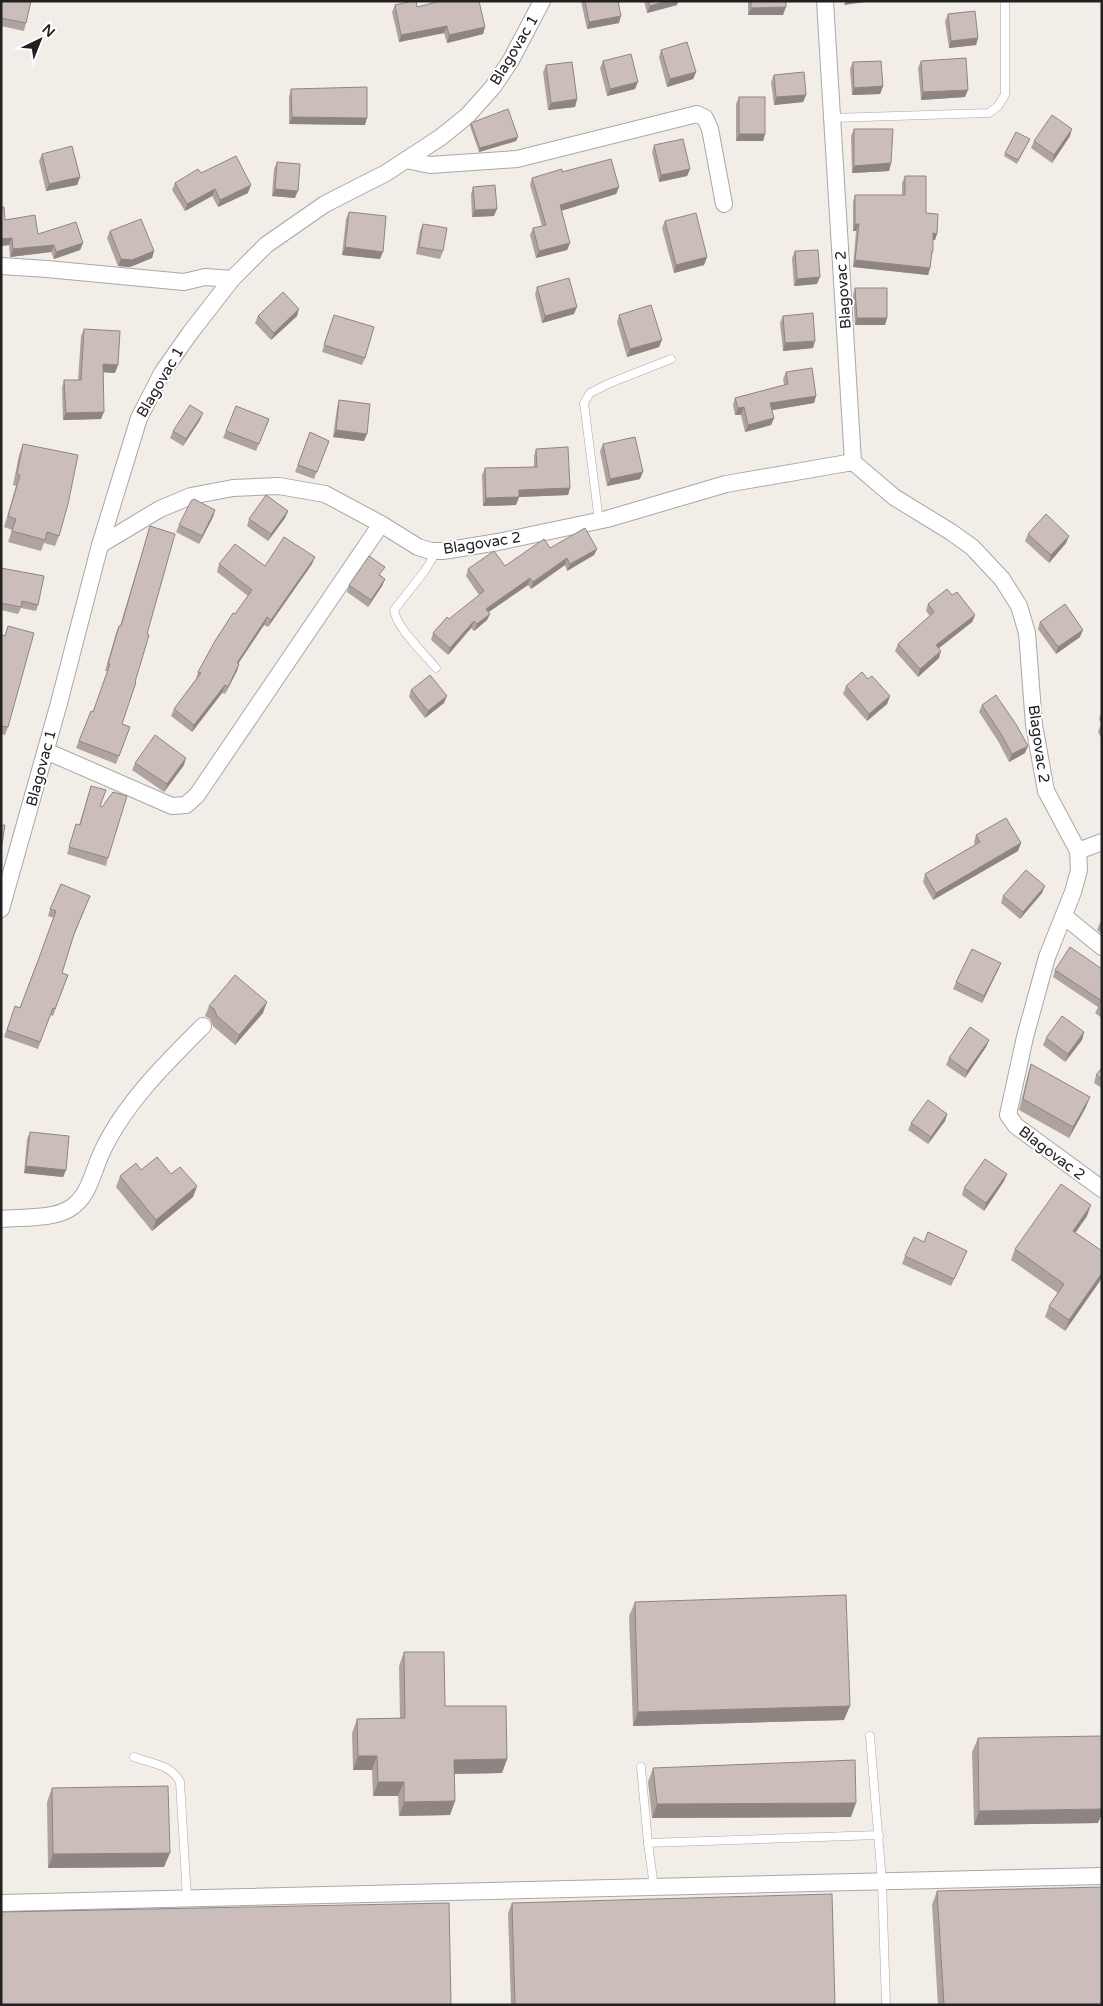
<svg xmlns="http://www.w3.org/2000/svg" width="1103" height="2006" font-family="'Varela Round',sans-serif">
<rect width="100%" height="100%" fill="#f2ede7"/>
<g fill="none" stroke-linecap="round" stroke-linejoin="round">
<defs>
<g id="lane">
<path d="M 832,118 L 989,113 L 998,106 L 1005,95 L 1005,1"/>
<path d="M 599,521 L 584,403 L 590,393 L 610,383 L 671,359"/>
<path d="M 431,551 L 432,559 L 424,572 L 394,610 C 397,629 424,653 436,668"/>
<path d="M 870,1736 L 882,1882 L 886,2005"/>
<path d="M 134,1757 C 150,1763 172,1765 180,1782 L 187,1898"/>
<path d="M 641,1767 L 648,1843"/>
<path d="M 654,1887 L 648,1843 L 879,1835"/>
</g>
<g id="street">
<path d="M 825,1 L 853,462"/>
<path d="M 406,160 L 430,165 L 517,159 L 697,114 L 705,118 L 710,129 L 724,204"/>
<path d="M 1,266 L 47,269 L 184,282 L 205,277 L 232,279"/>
<path d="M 100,545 L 160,509 L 191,496 L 233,488 L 279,486 L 325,494 L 381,524 L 418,547 L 431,551 L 443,551 L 498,542 L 607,519 L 726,484 L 853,462 L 894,497 L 951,532 L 972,547 L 1002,579 L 1019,606 L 1027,633 L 1034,725 L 1046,791 L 1078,851 L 1079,870 L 1073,892 L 1047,957 L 1025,1037 L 1008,1115 L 1016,1126 L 1102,1189"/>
<path d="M 46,751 L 172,806 L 186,805 L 197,795 L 381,524"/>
<path d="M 1078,851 L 1102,842"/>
<path d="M 1,909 L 59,703 L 100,545 L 139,418 L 162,373 L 190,333 L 232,279 L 266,245 L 325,204 L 386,173 L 441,137 L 467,116 L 493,87 L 511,60 L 542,1"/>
<path d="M 1064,916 L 1102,947"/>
<path d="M 1,1219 C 21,1217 53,1219 69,1209 C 89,1197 92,1174 101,1154 C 123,1105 165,1064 203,1026"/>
<path d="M 1,1903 L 1102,1876"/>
</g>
</defs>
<use href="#lane" stroke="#a8a8a8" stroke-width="9"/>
<use href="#street" stroke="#a8a8a8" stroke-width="18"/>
<use href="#lane" stroke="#fff" stroke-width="8"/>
<use href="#street" stroke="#fff" stroke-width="16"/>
</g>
<g fill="#afa3a0">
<path d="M 1,1 L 26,23 L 24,31 L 1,26 Z"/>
<path d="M 581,1 L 618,1 L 619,23 L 587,29 Z"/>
<path d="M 644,1 L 678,1 L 677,5 L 647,13 Z"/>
<path d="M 748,1 L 786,1 L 783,15 L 748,15 Z"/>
<path d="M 395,5 L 417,7 L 485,27 L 483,34 L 447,43 L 444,33 L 399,42 L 392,12 Z"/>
<path d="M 948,14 L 978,38 L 976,45 L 949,48 L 945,21 Z"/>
<path d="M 661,50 L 696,72 L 693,79 L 667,87 L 659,57 Z"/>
<path d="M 603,61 L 635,89 L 607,96 L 600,68 Z"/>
<path d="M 921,61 L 965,97 L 921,100 L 918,68 Z"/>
<path d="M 853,62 L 883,86 L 880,94 L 852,95 L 850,69 Z"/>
<path d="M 546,65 L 577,99 L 575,107 L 548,110 L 543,72 Z"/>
<path d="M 774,75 L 806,95 L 803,102 L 774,105 L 771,82 Z"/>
<path d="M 291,89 L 365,125 L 289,124 L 289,97 Z"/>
<path d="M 739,97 L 765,134 L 763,141 L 736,141 L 736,104 Z"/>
<path d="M 471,123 L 516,141 L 479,152 L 470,126 Z"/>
<path d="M 854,129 L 891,163 L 889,171 L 852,173 L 851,136 Z"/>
<path d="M 1070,136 L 1052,163 L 1031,148 L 1034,141 Z"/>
<path d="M 1030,139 L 1017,164 L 1004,156 L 1005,153 Z"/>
<path d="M 654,145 L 690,169 L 687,176 L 659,182 L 652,152 Z"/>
<path d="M 42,154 L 80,177 L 77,185 L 46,191 L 39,161 Z"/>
<path d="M 277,162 L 295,198 L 272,196 L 274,169 Z"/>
<path d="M 562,172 L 619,187 L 616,194 L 561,211 L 570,243 L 567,250 L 536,258 L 530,235 L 533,228 L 542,226 L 530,185 L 532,178 Z"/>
<path d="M 201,173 L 248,193 L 218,207 L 212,196 L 185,211 L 172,190 L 175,183 Z"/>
<path d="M 905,176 L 926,213 L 935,240 L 933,240 L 933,251 L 931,256 L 930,268 L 928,275 L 853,267 L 856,231 L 853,231 L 853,202 L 855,195 L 902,195 L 902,183 Z"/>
<path d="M 473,187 L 494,216 L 472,217 L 471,194 Z"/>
<path d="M 1,207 L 5,220 L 38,234 L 83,243 L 80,250 L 54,259 L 51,252 L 10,257 L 9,245 L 1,246 Z"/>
<path d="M 349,212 L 380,259 L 342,255 L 346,219 Z"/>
<path d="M 665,221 L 707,257 L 704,265 L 674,273 L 662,228 Z"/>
<path d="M 423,224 L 443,251 L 440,259 L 416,254 L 420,231 Z"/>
<path d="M 110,231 L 154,251 L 152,258 L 130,267 L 118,266 L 107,238 Z"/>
<path d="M 795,251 L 817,284 L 794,286 L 792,258 Z"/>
<path d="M 537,287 L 574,314 L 542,323 L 535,294 Z"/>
<path d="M 855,288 L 887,318 L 885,325 L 855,325 L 853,295 Z"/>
<path d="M 334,315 L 365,358 L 362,365 L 322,352 Z"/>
<path d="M 619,315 L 659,347 L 627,357 L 617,322 Z"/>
<path d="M 258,316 L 297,316 L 271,340 L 255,323 Z"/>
<path d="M 783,316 L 813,348 L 783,351 L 780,323 Z"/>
<path d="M 84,329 L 115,373 L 103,372 L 101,419 L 63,420 L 62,388 L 64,380 L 78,380 L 81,336 Z"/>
<path d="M 786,372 L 816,396 L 814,403 L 772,410 L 774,418 L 771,425 L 745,432 L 741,415 L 735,415 L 733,405 L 735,398 L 784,385 L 783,379 Z"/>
<path d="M 339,400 L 364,441 L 333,437 L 337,408 Z"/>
<path d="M 236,406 L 269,419 L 256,451 L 223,438 Z"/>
<path d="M 200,420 L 183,446 L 170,438 L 173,431 Z"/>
<path d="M 310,432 L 329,441 L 314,479 L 295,472 Z"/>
<path d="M 23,444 L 59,536 L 55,546 L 44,543 L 41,551 L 8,542 L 12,530 L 4,527 L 16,486 L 13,485 L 19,455 Z"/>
<path d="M 603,444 L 640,479 L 607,486 L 600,451 Z"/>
<path d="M 536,449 L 570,488 L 568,495 L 519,497 L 516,505 L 483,506 L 482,475 L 485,468 L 534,467 L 534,456 Z"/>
<path d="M 215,510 L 213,517 L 199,544 L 176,532 L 179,525 Z"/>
<path d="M 288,511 L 285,518 L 268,541 L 247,526 L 249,519 Z"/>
<path d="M 150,526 L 122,724 L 130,727 L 116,764 L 76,748 L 91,711 L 93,712 L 108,671 L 105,671 L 116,633 L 119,626 L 120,626 Z"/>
<path d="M 1028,534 L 1066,543 L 1049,563 L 1025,541 Z"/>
<path d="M 550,548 L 597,549 L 594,555 L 567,571 L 565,565 L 531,589 L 528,585 L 488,612 L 490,614 L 487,620 L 474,631 L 471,628 L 448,655 L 431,640 L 433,633 L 479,595 L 466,576 L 468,569 L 505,566 Z"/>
<path d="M 219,564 L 265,566 L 312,564 L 268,627 L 264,625 L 238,663 L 239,664 L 237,671 L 225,694 L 222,693 L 192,732 L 171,716 L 174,709 L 196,679 L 198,672 L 235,614 L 248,596 L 217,572 Z"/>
<path d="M 1,568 L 38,605 L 36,611 L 21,608 L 18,614 L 1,610 Z"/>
<path d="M 382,575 L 381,576 L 385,579 L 382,586 L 368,607 L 347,592 L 349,585 Z"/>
<path d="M 952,595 L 975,615 L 972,622 L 939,648 L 939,658 L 918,677 L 895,651 L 898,644 L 930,616 L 926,611 L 928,604 Z"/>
<path d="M 1040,622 L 1080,637 L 1056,654 L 1038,629 Z"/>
<path d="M 8,626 L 8,727 L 5,735 L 1,734 L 1,635 L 5,636 Z"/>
<path d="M 846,686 L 890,696 L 887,704 L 867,721 L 843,694 Z"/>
<path d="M 411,690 L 444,703 L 425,718 L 409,697 Z"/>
<path d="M 982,705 L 1025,753 L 1009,762 L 998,741 L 979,712 Z"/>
<path d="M 1102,711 L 1102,739 L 1098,732 L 1101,724 L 1099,719 Z"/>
<path d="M 135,763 L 184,765 L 164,792 L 132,770 Z"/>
<path d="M 91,786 L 100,806 L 108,858 L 106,866 L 67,854 L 76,824 L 79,825 Z"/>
<path d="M 976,835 L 1021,843 L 1018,851 L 933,900 L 923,882 L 925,874 L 975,845 L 974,842 Z"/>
<path d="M 1042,893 L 1020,919 L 1001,903 L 1003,896 Z"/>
<path d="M 90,896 L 73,938 L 62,973 L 68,975 L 53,1016 L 50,1015 L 38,1049 L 4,1037 L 15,1006 L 20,1008 L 54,918 L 48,916 L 50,909 Z"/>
<path d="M 1102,920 L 1102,934 L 1097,930 L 1100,923 Z"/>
<path d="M 1001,963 L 998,970 L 982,1003 L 953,989 L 956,982 Z"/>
<path d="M 1102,969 L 1102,1018 L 1095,1013 L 1098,1007 L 1053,977 L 1055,970 Z"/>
<path d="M 209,1006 L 263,1013 L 235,1045 L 213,1026 L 210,1019 L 205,1016 Z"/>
<path d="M 1084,1032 L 1082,1040 L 1065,1062 L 1043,1045 L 1046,1038 Z"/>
<path d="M 989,1040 L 986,1047 L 965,1078 L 946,1065 L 949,1058 Z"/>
<path d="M 1031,1064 L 1086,1107 L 1069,1138 L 1019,1110 L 1028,1074 Z"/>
<path d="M 1102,1068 L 1102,1088 L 1094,1083 L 1096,1075 Z"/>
<path d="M 947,1114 L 945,1121 L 928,1144 L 908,1130 L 911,1123 Z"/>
<path d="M 30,1132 L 66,1170 L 63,1177 L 24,1173 L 27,1139 Z"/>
<path d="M 141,1170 L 197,1186 L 193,1197 L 152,1231 L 116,1187 L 120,1176 Z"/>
<path d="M 1007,1174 L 1004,1181 L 984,1211 L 962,1195 L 964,1188 Z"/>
<path d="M 1087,1216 L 1075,1233 L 1102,1251 L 1102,1278 L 1065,1331 L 1045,1317 L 1049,1306 L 1058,1293 L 1011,1260 L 1015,1249 Z"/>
<path d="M 924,1242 L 967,1251 L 951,1286 L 902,1264 L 905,1256 Z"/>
<path d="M 635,1602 L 844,1720 L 633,1726 L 629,1616 Z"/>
<path d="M 404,1652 L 445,1706 L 507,1759 L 502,1773 L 454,1774 L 455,1801 L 450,1815 L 399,1816 L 398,1796 L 373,1796 L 372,1770 L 353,1770 L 352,1733 L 357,1719 L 400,1718 L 399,1666 Z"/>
<path d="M 978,1738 L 1098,1823 L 974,1825 L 972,1752 Z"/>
<path d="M 653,1768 L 851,1817 L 652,1818 L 648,1782 Z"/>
<path d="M 52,1788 L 164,1867 L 48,1868 L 47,1802 Z"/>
<path d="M 937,1891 L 1102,2005 L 938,2005 L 932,1905 Z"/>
<path d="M 512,1903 L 835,2005 L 511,2005 L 508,1913 Z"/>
</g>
<g fill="#8e8582">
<path d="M 667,1 L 678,1 L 677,5 L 647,13 L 650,6 Z"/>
<path d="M 846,1 L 872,1 L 844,5 Z"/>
<path d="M 786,7 L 783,15 L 748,15 L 751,8 Z"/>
<path d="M 621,16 L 619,23 L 587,29 L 589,22 Z"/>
<path d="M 447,26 L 444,33 L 399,42 L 401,35 Z"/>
<path d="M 485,27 L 483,34 L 447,43 L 449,35 Z"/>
<path d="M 978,38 L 976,45 L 949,48 L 951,41 Z"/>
<path d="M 696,72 L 693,79 L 667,87 L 670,79 Z"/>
<path d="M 638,82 L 635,89 L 607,96 L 610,89 Z"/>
<path d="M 883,86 L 880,94 L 852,95 L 854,88 Z"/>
<path d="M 968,90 L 965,97 L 921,100 L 923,92 Z"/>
<path d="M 806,95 L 803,102 L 774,105 L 776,97 Z"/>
<path d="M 577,99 L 575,107 L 548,110 L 551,103 Z"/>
<path d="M 292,117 L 367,118 L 365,125 L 289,124 Z"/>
<path d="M 1072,129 L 1070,136 L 1052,163 L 1054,155 Z"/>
<path d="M 739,134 L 765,134 L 763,141 L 736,141 Z"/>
<path d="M 518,137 L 516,141 L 479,152 L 480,148 Z"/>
<path d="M 891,163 L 889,171 L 852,173 L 854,166 Z"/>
<path d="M 690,169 L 687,176 L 659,182 L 661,175 Z"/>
<path d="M 80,177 L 77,185 L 46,191 L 49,184 Z"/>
<path d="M 251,185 L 248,193 L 218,207 L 220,200 Z"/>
<path d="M 619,187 L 616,194 L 557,212 L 560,205 Z"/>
<path d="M 215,189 L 212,196 L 185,211 L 187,204 Z"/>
<path d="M 275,189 L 298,191 L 295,198 L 272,196 Z"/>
<path d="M 497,209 L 494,216 L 472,217 L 475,210 Z"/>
<path d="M 855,224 L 859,224 L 856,231 L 853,231 Z"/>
<path d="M 933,233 L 937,234 L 935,240 L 930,240 Z"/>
<path d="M 12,238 L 9,245 L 1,246 L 1,239 Z"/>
<path d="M 83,243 L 80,250 L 54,259 L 56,252 Z"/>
<path d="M 570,243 L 567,250 L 536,258 L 539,251 Z"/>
<path d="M 54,245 L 51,252 L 10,257 L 13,249 Z"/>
<path d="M 345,247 L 383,252 L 380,259 L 342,255 Z"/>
<path d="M 154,251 L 152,258 L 130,267 L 118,266 L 121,259 Z"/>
<path d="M 707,257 L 704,265 L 674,273 L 676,265 Z"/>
<path d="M 855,260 L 930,268 L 928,275 L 853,267 Z"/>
<path d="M 820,277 L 817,284 L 794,286 L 797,279 Z"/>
<path d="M 577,307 L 574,314 L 542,323 L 545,316 Z"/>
<path d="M 299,309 L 297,316 L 271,340 L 274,333 Z"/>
<path d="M 857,318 L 887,318 L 885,325 L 855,325 Z"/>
<path d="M 662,340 L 659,347 L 627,357 L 630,349 Z"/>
<path d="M 815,341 L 813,348 L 783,351 L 785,343 Z"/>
<path d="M 103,364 L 118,365 L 115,373 L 100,372 Z"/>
<path d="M 816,396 L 814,403 L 767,411 L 770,403 Z"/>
<path d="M 744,407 L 741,415 L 735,415 L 738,408 Z"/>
<path d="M 104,412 L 101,419 L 63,420 L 66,413 Z"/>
<path d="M 203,413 L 200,420 L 183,446 L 186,439 Z"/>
<path d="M 774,418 L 771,425 L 745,432 L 748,425 Z"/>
<path d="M 336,430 L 367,434 L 364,441 L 333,437 Z"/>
<path d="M 643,472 L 640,479 L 607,486 L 610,479 Z"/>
<path d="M 570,488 L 568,495 L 519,497 L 516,505 L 483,506 L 486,498 L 519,490 Z"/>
<path d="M 215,510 L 213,517 L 199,544 L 202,536 Z"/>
<path d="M 288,511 L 285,518 L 268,541 L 271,534 Z"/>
<path d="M 1069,536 L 1066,543 L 1049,563 L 1051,555 Z"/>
<path d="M 597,549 L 594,555 L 567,571 L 570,564 Z"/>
<path d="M 315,557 L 312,564 L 268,627 L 271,620 Z"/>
<path d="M 567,558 L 565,565 L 531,589 L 533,582 Z"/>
<path d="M 530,578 L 528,585 L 483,616 L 486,609 Z"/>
<path d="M 385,579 L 382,586 L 368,607 L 371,600 Z"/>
<path d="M 490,614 L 487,620 L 474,631 L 477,624 Z"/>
<path d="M 975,615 L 972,622 L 934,652 L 936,645 Z"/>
<path d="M 267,617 L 264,625 L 234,670 L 237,663 Z"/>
<path d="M 474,621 L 471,628 L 448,655 L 450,648 Z"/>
<path d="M 1083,630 L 1080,637 L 1056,654 L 1058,647 Z"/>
<path d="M 941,651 L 939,658 L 918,677 L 920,669 Z"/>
<path d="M 239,664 L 237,671 L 225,694 L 228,687 Z"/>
<path d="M 225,685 L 222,693 L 192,732 L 194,725 Z"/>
<path d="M 447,696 L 444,703 L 425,718 L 428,711 Z"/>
<path d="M 890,696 L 887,704 L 867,721 L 869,714 Z"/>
<path d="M 1028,746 L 1025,753 L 1009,762 L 1012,754 Z"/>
<path d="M 186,758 L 184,765 L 164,792 L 167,784 Z"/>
<path d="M 1021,843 L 1018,851 L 933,900 L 936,893 Z"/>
<path d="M 1045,886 L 1042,893 L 1020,919 L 1023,912 Z"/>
<path d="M 1001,963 L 998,970 L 982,1003 L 984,996 Z"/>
<path d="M 267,1002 L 263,1013 L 235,1045 L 239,1035 Z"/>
<path d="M 1084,1032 L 1082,1040 L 1065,1062 L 1068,1054 Z"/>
<path d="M 989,1040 L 986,1047 L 965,1078 L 967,1071 Z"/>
<path d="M 1090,1097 L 1086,1107 L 1069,1138 L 1073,1127 Z"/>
<path d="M 947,1114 L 945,1121 L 928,1144 L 931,1137 Z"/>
<path d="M 26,1166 L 66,1170 L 63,1177 L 24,1173 Z"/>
<path d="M 1007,1174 L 1004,1181 L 984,1211 L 986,1203 Z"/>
<path d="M 197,1186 L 193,1197 L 152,1231 L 156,1220 Z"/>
<path d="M 1091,1205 L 1087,1216 L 1069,1242 L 1073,1231 Z"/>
<path d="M 1102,1273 L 1102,1278 L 1065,1331 L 1069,1320 Z"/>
<path d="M 850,1706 L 844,1720 L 633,1726 L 638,1712 Z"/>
<path d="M 358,1756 L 377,1756 L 372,1770 L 353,1770 Z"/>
<path d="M 507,1759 L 502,1773 L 449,1774 L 454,1760 Z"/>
<path d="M 378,1782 L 404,1782 L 398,1796 L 373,1796 Z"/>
<path d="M 455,1801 L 450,1815 L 399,1816 L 404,1802 Z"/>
<path d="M 856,1803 L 851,1817 L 652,1818 L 657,1804 Z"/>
<path d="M 1102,1809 L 1102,1814 L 1098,1823 L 974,1825 L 979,1811 Z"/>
<path d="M 170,1853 L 164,1867 L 48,1868 L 53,1854 Z"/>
</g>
<g fill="#cbbeba" stroke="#8e8582">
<path d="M 1,1 L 31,1 L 26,23 L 1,18 Z"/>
<path d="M 412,1 L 416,1 L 417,7 L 441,1 L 479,1 L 485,27 L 449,35 L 447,26 L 401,35 L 395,5 Z"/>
<path d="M 585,1 L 618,1 L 621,16 L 589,22 Z"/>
<path d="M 648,1 L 667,1 L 650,6 Z"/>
<path d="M 751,1 L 786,1 L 786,7 L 751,8 Z"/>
<path d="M 975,11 L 978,38 L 951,41 L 948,14 Z"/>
<path d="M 687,42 L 696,72 L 670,79 L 661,50 Z"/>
<path d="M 631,54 L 638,82 L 610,89 L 603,61 Z"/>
<path d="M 966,58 L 968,90 L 923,92 L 921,61 Z"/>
<path d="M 881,61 L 883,86 L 854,88 L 853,62 Z"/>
<path d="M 572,62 L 577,99 L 551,103 L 546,65 Z"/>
<path d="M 804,72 L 806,95 L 776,97 L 774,75 Z"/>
<path d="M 367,87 L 367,118 L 292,117 L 291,89 Z"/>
<rect x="739" y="97" width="26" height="37"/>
<path d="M 508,109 L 518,137 L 480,148 L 471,123 Z"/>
<path d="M 1052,115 L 1072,129 L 1054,155 L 1034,141 Z"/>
<path d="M 854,129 L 893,129 L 891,163 L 854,166 Z"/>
<path d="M 1016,132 L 1030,139 L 1018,160 L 1005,153 Z"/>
<path d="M 683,139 L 690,169 L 661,175 L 654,145 Z"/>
<path d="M 72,146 L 80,177 L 49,184 L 42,154 Z"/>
<path d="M 236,156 L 251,185 L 220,200 L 215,189 L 187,204 L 175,183 L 198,169 L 201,173 Z"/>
<path d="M 611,159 L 619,187 L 560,205 L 570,243 L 539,251 L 533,228 L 546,225 L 532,178 L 562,169 L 562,172 Z"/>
<path d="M 277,162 L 300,164 L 298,191 L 275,189 Z"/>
<path d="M 905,176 L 926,176 L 926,213 L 938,214 L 937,234 L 933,233 L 933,251 L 932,251 L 930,268 L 855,260 L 859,224 L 855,224 L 855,195 L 905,195 Z"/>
<path d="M 495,185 L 497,209 L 475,210 L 473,187 Z"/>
<path d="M 1,207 L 4,207 L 5,220 L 35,215 L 38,234 L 76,222 L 83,243 L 56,252 L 54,245 L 13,249 L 12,238 L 1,239 Z"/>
<path d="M 349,212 L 386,216 L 383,252 L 345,247 Z"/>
<path d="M 696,213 L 707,257 L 676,265 L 665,221 Z"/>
<path d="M 141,219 L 154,251 L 132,260 L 121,259 L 110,231 Z"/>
<path d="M 423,224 L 447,228 L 443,251 L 419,247 Z"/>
<path d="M 818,250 L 820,277 L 797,279 L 795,251 Z"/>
<path d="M 569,278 L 577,307 L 545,316 L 537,287 Z"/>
<path d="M 855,288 L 887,288 L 887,318 L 857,318 Z"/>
<path d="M 283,292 L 299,309 L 274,333 L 258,316 Z"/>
<path d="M 651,305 L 662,340 L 630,349 L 619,315 Z"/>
<path d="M 813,313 L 815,341 L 785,343 L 783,316 Z"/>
<path d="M 334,315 L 374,327 L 365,358 L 324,345 Z"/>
<path d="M 84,329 L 120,331 L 118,365 L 103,364 L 104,412 L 66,413 L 64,380 L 81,380 Z"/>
<path d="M 812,368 L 816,396 L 770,403 L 774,418 L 748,425 L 744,407 L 738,408 L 735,398 L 788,384 L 786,372 Z"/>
<path d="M 339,400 L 370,404 L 367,434 L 336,430 Z"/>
<path d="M 190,405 L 203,413 L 186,439 L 173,431 Z"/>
<path d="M 236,406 L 269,419 L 259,444 L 226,431 Z"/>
<path d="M 310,432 L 329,441 L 317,472 L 298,465 Z"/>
<path d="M 635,437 L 643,472 L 610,479 L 603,444 Z"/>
<path d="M 23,444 L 78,455 L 68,504 L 59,536 L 47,532 L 45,540 L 12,531 L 16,519 L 8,516 L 20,475 L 17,474 Z"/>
<path d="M 568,447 L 570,488 L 519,490 L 519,497 L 486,498 L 485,468 L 537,467 L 536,449 Z"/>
<path d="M 266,495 L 288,511 L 271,534 L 249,519 Z"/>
<path d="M 194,499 L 215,510 L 202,536 L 179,525 L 191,501 Z"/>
<path d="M 1046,514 L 1069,536 L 1051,555 L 1028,534 Z"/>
<path d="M 150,526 L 175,534 L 147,634 L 149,635 L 135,682 L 136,682 L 122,724 L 130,727 L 119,756 L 79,741 L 91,711 L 93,712 L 110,664 L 108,664 L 119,626 L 121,626 Z"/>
<path d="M 585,528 L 597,549 L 570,564 L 567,558 L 533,582 L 530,578 L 486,609 L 490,614 L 477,624 L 474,621 L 450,648 L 433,633 L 447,617 L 449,619 L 484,591 L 468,569 L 494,551 L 505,566 L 544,539 L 550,548 Z"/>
<path d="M 284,537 L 315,557 L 271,620 L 267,617 L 237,663 L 239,664 L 228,687 L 225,685 L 194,725 L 174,709 L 201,673 L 198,672 L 215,641 L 233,613 L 235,614 L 252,590 L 219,564 L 235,544 L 265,566 Z"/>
<path d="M 369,556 L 385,567 L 379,575 L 385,579 L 371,600 L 349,585 Z"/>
<path d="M 1,568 L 44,576 L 38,605 L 22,601 L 21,607 L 1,603 Z"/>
<path d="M 947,589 L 952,595 L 957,592 L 975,615 L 936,645 L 941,651 L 920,669 L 898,644 L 934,612 L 928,604 Z"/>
<path d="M 1065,604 L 1083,630 L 1058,647 L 1040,622 Z"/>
<path d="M 8,626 L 34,633 L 8,727 L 1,726 L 1,635 L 5,636 Z"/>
<path d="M 862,672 L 868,679 L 872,676 L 890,696 L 869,714 L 846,686 Z"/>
<path d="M 430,675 L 447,696 L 428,711 L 411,690 Z"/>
<path d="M 996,695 L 1017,726 L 1028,746 L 1012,754 L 1001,734 L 982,705 Z"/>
<path d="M 155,735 L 186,758 L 167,784 L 135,763 Z"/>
<path d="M 91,786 L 106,790 L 100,806 L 102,807 L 113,792 L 127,796 L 108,858 L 69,847 L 76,824 L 80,825 Z"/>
<path d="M 1006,818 L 1021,843 L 936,893 L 925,874 L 980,842 L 976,835 Z"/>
<path d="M 1,825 L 5,825 L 2,844 L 1,843 Z"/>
<path d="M 1026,870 L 1045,886 L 1023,912 L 1003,896 Z"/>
<path d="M 61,884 L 90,896 L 74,934 L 62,973 L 68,975 L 55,1009 L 53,1008 L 40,1042 L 7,1030 L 15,1006 L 20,1008 L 39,958 L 56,911 L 50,909 Z"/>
<path d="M 1070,947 L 1102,969 L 1102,1001 L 1055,970 Z"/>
<path d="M 972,949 L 1001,963 L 984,996 L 956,982 Z"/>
<path d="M 235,975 L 267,1002 L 239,1035 L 217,1016 L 214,1009 L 209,1006 Z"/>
<path d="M 1102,1001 L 1102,1009 L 1098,1006 Z"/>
<path d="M 1062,1016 L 1084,1032 L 1068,1054 L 1046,1038 Z"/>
<path d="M 970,1027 L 989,1040 L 967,1071 L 949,1058 Z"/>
<path d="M 1031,1064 L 1090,1097 L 1073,1127 L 1023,1099 Z"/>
<path d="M 1102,1068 L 1102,1079 L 1096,1075 Z"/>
<path d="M 928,1100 L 947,1114 L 931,1137 L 911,1123 Z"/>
<path d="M 30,1132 L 69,1136 L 66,1170 L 26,1166 Z"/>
<path d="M 157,1157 L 171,1174 L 180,1167 L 197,1186 L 156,1220 L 120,1176 L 136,1163 L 141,1170 Z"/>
<path d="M 985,1159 L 1007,1174 L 986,1203 L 964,1188 Z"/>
<path d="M 1061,1184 L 1091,1205 L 1073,1231 L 1102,1251 L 1102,1273 L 1069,1320 L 1049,1306 L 1064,1284 L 1015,1249 Z"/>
<path d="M 928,1232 L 967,1251 L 954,1279 L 905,1256 L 914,1237 L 924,1242 Z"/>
<path d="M 846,1595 L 850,1706 L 638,1712 L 635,1602 Z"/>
<path d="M 404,1652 L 444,1652 L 445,1706 L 506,1706 L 507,1759 L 454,1760 L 455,1801 L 404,1802 L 404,1782 L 378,1782 L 377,1756 L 358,1756 L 357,1719 L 405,1718 Z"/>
<path d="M 1102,1736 L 1102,1809 L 979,1811 L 978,1738 Z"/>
<path d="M 855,1760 L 856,1803 L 657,1804 L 653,1768 Z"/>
<path d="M 168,1786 L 170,1853 L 53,1854 L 52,1788 Z"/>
<path d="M 1102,1887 L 1102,2005 L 944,2005 L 937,1891 Z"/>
<path d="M 832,1894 L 835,2005 L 515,2005 L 512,1903 Z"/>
<path d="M 449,1903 L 451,2005 L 1,2005 L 1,1912 Z"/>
</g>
<g text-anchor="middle" stroke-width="4" stroke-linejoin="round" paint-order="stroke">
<g font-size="15" fill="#212121" stroke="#fff">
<text transform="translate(514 50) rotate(-59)" y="5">Blagovac 1</text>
<text transform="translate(843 290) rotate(-94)" y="5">Blagovac 2</text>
<text transform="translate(160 382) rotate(-60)" y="5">Blagovac 1</text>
<text transform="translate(482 543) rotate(-9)" y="5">Blagovac 2</text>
<text transform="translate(1039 744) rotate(82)" y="5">Blagovac 2</text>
<text transform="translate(41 768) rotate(-75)" y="5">Blagovac 1</text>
<text transform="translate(1052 1153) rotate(37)" y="5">Blagovac 2</text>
</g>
</g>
<rect width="1103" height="2006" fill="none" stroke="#212121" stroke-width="5"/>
<g transform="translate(40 40) rotate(43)" stroke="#ffffff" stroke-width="4" paint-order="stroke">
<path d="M0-4L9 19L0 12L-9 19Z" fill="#212121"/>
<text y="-8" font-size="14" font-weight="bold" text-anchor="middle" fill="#212121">N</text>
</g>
</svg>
